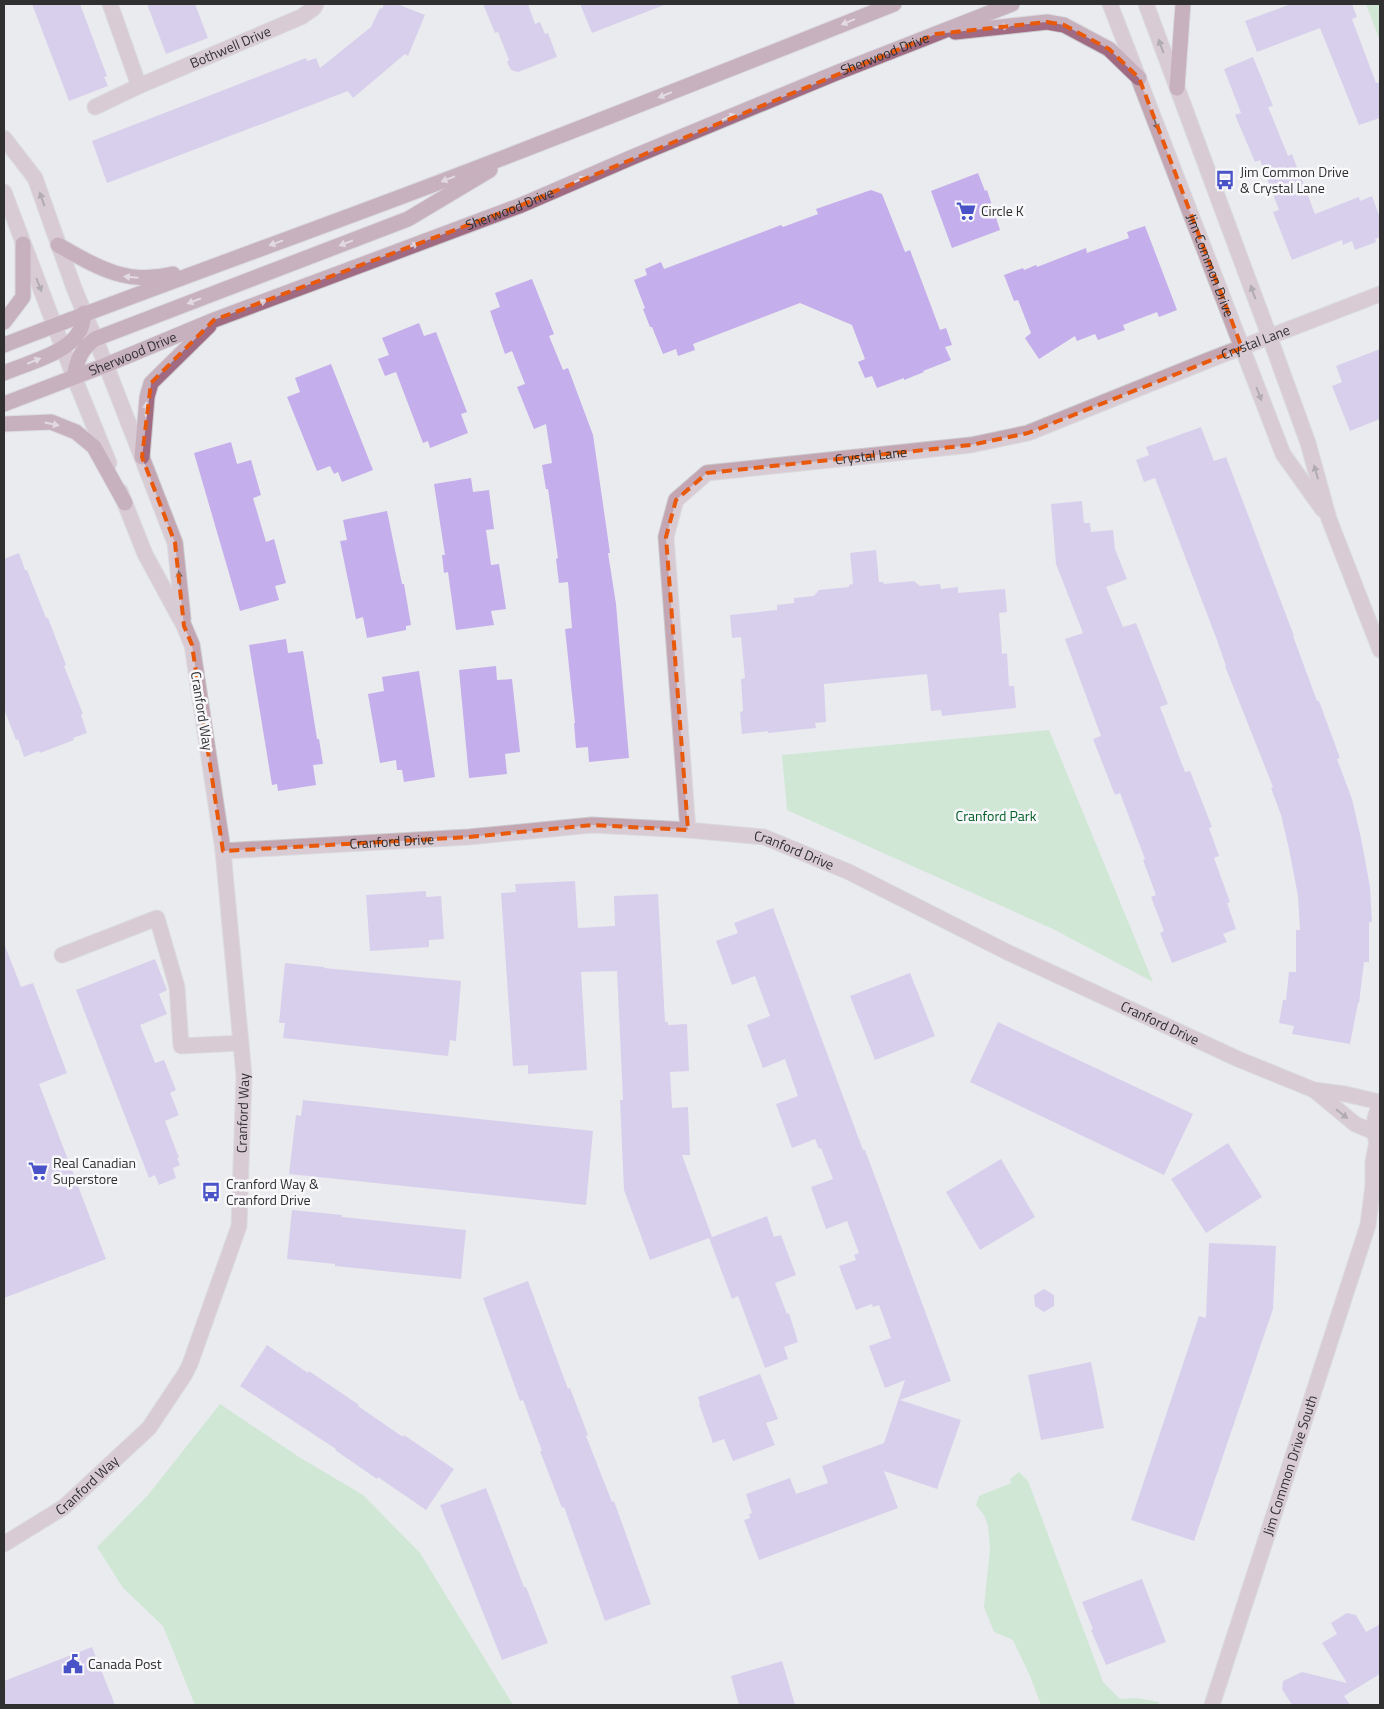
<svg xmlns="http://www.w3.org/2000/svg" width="1384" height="1709" font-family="'Titillium Web',sans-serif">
<rect width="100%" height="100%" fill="#eaebee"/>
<g fill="#b1e2b9">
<path d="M 1366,4 L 1380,4 L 1380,41 Z"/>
<path d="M 1049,730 L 1153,982 L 1053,929 L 787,810 L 782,755 Z"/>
<path d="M 220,1404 L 299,1457 L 363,1495 L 420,1553 L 513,1705 L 195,1705 L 163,1626 L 123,1588 L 97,1547 L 148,1495 Z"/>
<path d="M 1019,1472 L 1028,1481 L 1103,1682 L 1120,1699 L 1137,1698 L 1160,1702 L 1157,1705 L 1041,1705 L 1030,1676 L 1013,1640 L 994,1632 L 984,1607 L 990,1549 L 988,1526 L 984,1515 L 976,1505 L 979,1496 L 1011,1483 L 1010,1479 Z"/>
</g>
<g fill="#c4aeeb">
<path d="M 32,4 L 80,4 L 107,76 L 104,77 L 108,86 L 69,101 Z"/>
<path d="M 147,4 L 195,4 L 208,38 L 166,54 Z"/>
<path d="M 384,4 L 397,4 L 425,15 L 408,56 L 405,54 L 353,98 L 348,91 L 107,183 L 92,141 L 306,58 L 307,61 L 316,58 L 320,68 L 371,27 L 380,8 L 382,9 Z"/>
<path d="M 483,4 L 528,4 L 535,24 L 540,22 L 545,34 L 548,33 L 557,57 L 518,72 L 511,70 L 507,62 L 509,60 L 498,32 L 495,33 Z"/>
<path d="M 580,4 L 664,4 L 664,5 L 592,33 Z"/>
<path d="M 1291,4 L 1352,4 L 1357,17 L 1352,19 L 1376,83 L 1380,82 L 1380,118 L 1359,125 L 1320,28 L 1257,52 L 1245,21 Z"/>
<path d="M 1253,57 L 1273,106 L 1268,107 L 1273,119 L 1288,156 L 1292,154 L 1315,214 L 1359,197 L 1360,201 L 1372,196 L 1380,218 L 1380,237 L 1375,239 L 1376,242 L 1355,250 L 1352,241 L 1343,245 L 1342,240 L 1292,260 L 1273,212 L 1279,210 L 1260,160 L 1255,162 L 1235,115 L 1241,113 L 1224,69 Z"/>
<path d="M 978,173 L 985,191 L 987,190 L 1000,230 L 952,248 L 931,191 Z"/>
<path d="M 871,190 L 882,194 L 905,252 L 910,250 L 940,330 L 946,328 L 952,345 L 945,347 L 951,360 L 923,371 L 924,372 L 904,380 L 904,378 L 877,388 L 872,376 L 865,378 L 858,362 L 865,359 L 852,325 L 800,303 L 693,344 L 695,350 L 678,356 L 676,349 L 663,354 L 652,327 L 650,327 L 643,309 L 645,308 L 634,280 L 647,275 L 645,269 L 661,262 L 664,269 L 781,225 L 783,227 L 818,214 L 816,209 Z"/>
<path d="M 1145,226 L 1177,310 L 1159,317 L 1157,312 L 1123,325 L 1125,330 L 1098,340 L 1095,334 L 1077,341 L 1075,336 L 1039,359 L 1025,338 L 1031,333 L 1018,300 L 1014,301 L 1004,275 L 1023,268 L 1024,270 L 1036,265 L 1037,267 L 1086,248 L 1087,253 L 1129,238 L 1127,232 Z"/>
<path d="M 532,279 L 554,334 L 549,336 L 563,370 L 568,368 L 593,435 L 610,553 L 608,553 L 616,604 L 629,758 L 589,762 L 588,747 L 576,748 L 574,723 L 575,723 L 565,629 L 572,628 L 568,582 L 559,583 L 556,559 L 558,558 L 551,509 L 548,489 L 546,489 L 542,465 L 552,463 L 546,424 L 534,429 L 517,387 L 525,384 L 512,351 L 505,354 L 490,311 L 500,307 L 495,293 Z"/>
<path d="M 419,323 L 424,336 L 436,332 L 467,412 L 461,414 L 468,433 L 430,448 L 428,441 L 423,443 L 396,372 L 385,376 L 378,359 L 389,355 L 382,338 Z"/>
<path d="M 1380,349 L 1380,419 L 1350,431 L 1332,386 L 1342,382 L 1336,366 Z"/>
<path d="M 331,364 L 373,470 L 342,482 L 338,472 L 334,474 L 330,466 L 317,471 L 287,397 L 300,392 L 295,378 Z"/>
<path d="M 1201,427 L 1214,461 L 1226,457 L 1294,636 L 1293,636 L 1317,701 L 1319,701 L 1340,758 L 1337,759 L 1352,799 L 1361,838 L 1370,887 L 1372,922 L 1369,922 L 1369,962 L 1364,962 L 1359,1003 L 1358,1003 L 1350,1044 L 1292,1034 L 1294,1026 L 1279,1023 L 1283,1000 L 1286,1000 L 1289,972 L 1296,972 L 1296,930 L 1300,930 L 1298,896 L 1289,849 L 1281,815 L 1271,788 L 1273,787 L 1225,666 L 1226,666 L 1217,640 L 1155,478 L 1144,482 L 1136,460 L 1149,455 L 1146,447 Z"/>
<path d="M 231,442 L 237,464 L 251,460 L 261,495 L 253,498 L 266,542 L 274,539 L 286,583 L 275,586 L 279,600 L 240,611 L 194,453 Z"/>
<path d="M 471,478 L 473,492 L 489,490 L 494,529 L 486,530 L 491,565 L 499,564 L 506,609 L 491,611 L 494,625 L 456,630 L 448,572 L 444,573 L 442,555 L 445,555 L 434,484 Z"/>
<path d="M 1082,501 L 1084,523 L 1090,523 L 1091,532 L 1113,530 L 1115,549 L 1127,579 L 1106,587 L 1123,627 L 1136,623 L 1168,704 L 1160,707 L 1185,772 L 1190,771 L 1212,827 L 1209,828 L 1219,856 L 1214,858 L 1230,902 L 1227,903 L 1236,929 L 1223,934 L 1227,942 L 1172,963 L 1160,933 L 1164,931 L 1151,897 L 1156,895 L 1143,860 L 1145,859 L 1120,793 L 1115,795 L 1093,739 L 1101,736 L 1065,639 L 1083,633 L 1056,564 L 1051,504 Z"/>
<path d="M 387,511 L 402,584 L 404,584 L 411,625 L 406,626 L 406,630 L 367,638 L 363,617 L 356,619 L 340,541 L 347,540 L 343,520 Z"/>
<path d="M 876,550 L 879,582 L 883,582 L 884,584 L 914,581 L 920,586 L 940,584 L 941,589 L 958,587 L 958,593 L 1005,589 L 1007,612 L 999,613 L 1002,654 L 1007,653 L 1009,686 L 1014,686 L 1016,708 L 942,716 L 941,710 L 931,711 L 927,674 L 824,684 L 826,722 L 815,723 L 816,728 L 768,733 L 768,731 L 742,734 L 740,712 L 743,711 L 741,679 L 745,678 L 741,637 L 732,638 L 730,615 L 777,610 L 777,605 L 794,603 L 794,598 L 814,596 L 819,590 L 849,587 L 849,585 L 853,584 L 850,553 Z"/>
<path d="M 19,553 L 25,570 L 27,570 L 46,618 L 48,618 L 66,665 L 64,666 L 83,714 L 81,715 L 87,733 L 73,738 L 74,740 L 40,753 L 39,751 L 24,757 L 18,739 L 16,740 L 4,709 L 4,559 Z"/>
<path d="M 286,639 L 288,653 L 303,651 L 317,739 L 319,739 L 323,764 L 313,765 L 316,785 L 278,791 L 277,784 L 272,785 L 249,645 Z"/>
<path d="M 496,666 L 497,680 L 512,679 L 520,752 L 505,754 L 507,774 L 469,778 L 459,670 Z"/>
<path d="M 419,671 L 435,777 L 404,782 L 402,770 L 397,770 L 396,760 L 380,763 L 368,694 L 384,691 L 382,677 Z"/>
<path d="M 575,881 L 578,928 L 615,926 L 614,896 L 658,894 L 665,1022 L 668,1022 L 668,1025 L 687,1024 L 689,1071 L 670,1072 L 672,1108 L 688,1107 L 690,1155 L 682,1155 L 712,1237 L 767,1216 L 774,1237 L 781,1235 L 796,1275 L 775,1283 L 787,1314 L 789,1313 L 798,1342 L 784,1347 L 788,1359 L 765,1368 L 738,1296 L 732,1299 L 709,1238 L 650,1260 L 624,1190 L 620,1100 L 623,1100 L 617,971 L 581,972 L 587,1070 L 528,1074 L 528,1065 L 513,1066 L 501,893 L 516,892 L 515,884 Z"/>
<path d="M 426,891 L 426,897 L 441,896 L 444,939 L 429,940 L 429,947 L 370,951 L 366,895 Z"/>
<path d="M 773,908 L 863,1150 L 865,1150 L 951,1381 L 900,1400 L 961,1420 L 937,1489 L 884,1471 L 898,1508 L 759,1560 L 744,1520 L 750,1518 L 749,1514 L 752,1513 L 746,1494 L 790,1478 L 796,1494 L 828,1483 L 822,1466 L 884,1443 L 905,1380 L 885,1388 L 869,1346 L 891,1338 L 879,1305 L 873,1307 L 872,1304 L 856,1310 L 839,1266 L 856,1260 L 854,1255 L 859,1253 L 847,1221 L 826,1229 L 811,1187 L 833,1179 L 821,1148 L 819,1149 L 815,1139 L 792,1148 L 776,1104 L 798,1096 L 785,1059 L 763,1068 L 747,1025 L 770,1016 L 755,976 L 732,985 L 716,941 L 738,933 L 734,923 Z"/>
<path d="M 4,946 L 5,946 L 21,987 L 33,983 L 67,1073 L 39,1084 L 106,1259 L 4,1298 Z"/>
<path d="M 155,959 L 167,990 L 159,994 L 167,1014 L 140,1025 L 155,1063 L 164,1060 L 176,1090 L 170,1093 L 179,1115 L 165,1121 L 179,1158 L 177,1158 L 180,1165 L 173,1168 L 176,1178 L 159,1185 L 155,1175 L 149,1178 L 76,990 Z"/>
<path d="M 285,963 L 324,967 L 324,968 L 461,981 L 456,1041 L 450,1040 L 448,1056 L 283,1038 L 285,1023 L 279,1023 Z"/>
<path d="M 910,973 L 935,1036 L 875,1060 L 850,996 Z"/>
<path d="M 998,1022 L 1193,1114 L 1164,1175 L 970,1082 Z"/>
<path d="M 303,1100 L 593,1131 L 586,1205 L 289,1174 L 296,1115 L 301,1116 Z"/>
<path d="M 1228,1143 L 1262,1197 L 1206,1233 L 1171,1179 Z"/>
<path d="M 1001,1159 L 1035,1217 L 980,1250 L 946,1192 Z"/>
<path d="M 292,1210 L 342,1215 L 342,1217 L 466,1230 L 461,1279 L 335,1266 L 335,1264 L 287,1259 Z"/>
<path d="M 1209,1243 L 1276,1246 L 1273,1309 L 1194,1541 L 1131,1520 L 1199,1316 L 1206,1318 Z"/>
<path d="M 528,1281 L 568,1389 L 570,1388 L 588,1435 L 586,1436 L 612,1502 L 614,1501 L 651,1604 L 605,1621 L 564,1507 L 562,1508 L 540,1451 L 542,1451 L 523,1400 L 520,1401 L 483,1298 Z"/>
<path d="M 1044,1289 L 1054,1295 L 1054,1306 L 1044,1312 L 1035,1306 L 1034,1295 Z"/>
<path d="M 267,1345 L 308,1373 L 309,1371 L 359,1405 L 358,1406 L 403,1437 L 404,1435 L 454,1469 L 426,1510 L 378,1477 L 377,1479 L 335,1450 L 336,1449 L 240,1386 Z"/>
<path d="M 1091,1362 L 1104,1428 L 1041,1440 L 1028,1375 Z"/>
<path d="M 760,1374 L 778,1419 L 766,1423 L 775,1445 L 733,1461 L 724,1439 L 713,1443 L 699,1404 L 700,1404 L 698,1397 Z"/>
<path d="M 486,1488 L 524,1587 L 526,1587 L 548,1643 L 502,1660 L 440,1505 Z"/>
<path d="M 1142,1579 L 1166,1642 L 1106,1665 L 1091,1630 L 1093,1629 L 1082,1602 Z"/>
<path d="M 1347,1613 L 1356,1615 L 1366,1632 L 1380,1624 L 1380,1674 L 1344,1696 L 1350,1705 L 1292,1705 L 1282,1689 L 1283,1681 L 1302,1672 L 1347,1683 L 1322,1643 L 1337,1634 L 1331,1623 Z"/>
<path d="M 92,1647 L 115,1705 L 4,1705 L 4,1681 Z"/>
<path d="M 782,1661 L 795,1705 L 739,1705 L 731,1676 Z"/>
</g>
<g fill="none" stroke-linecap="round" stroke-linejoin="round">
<defs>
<g id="minor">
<path d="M 110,4 L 139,86"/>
<path id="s1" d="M 1110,4 L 1283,454 L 1323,510"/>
<path d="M 1146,4 L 1270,338 L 1308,443 L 1329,519 L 1380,650"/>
<path id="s2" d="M 95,107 L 139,86 L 301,17 L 314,8 L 316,4"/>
<path d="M 4,138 L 35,178 L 74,288 L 106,365 L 175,543 L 183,619"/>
<path d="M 4,192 L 74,377 L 109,463"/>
<path id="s3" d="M 688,830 L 666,537 L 676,500 L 707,473 L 971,445 L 1028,433 L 1209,360 L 1380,294"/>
<path id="s4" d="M 223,851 L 469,837 L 592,825 L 688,830 L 764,837 L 849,872 L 1009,953 L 1238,1059 L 1314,1090 L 1345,1094 L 1380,1102"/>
<path d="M 62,955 L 157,918 L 177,987 L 181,1046 L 241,1043"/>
<path d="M 1314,1090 L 1355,1124 L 1374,1132"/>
<path d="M 1376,1140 C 1373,1128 1373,1117 1380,1106"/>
<path id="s5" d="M 4,1544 L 64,1507 L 149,1428 L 185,1374 L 190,1364 L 239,1226 L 244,1076 L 223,851 L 192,645 L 184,626 L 145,554 L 120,491"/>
<path id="s6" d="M 1212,1705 L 1368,1225 L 1373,1185 L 1373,1162 L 1377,1141"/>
</g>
<g id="major">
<path d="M 955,32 L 1047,22 L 1064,25 L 1109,49 L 1139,78"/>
<path d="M 1177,88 L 1183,4"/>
<path d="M 58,245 C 97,267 127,286 173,274"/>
<path d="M 4,322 L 23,297 L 23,244"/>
<path d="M 4,345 C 136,294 270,246 403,196 C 568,134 731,69 894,4"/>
<path d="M 4,373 C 25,364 68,353 79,332 C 83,326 83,320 84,313"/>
<path d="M 74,377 C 77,360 81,349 95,339 L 408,219 L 490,170"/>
<path id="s7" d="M 4,404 L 106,365 L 214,320 L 519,206 L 635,156 L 836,73 L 1012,4"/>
<path d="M 4,424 L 51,422 L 76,432 L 94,447 L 125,503"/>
<path d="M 142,457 L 147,397 L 151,383 L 209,326"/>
</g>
</defs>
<use href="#minor" stroke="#c9c9cc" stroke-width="17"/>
<use href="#major" stroke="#c9c9cc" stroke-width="17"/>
<use href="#minor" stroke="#c4a5b2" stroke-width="15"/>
<use href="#major" stroke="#a06a83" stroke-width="15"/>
</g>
<defs><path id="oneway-solid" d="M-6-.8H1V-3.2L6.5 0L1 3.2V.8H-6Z" transform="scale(1.25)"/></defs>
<g fill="#d9c6d1">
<use href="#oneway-solid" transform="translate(848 22) rotate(158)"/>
<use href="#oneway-solid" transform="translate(1002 27) rotate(-6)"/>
<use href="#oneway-solid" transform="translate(665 95) rotate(158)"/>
<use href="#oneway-solid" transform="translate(729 117) rotate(-22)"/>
<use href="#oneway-solid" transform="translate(448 179) rotate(159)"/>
<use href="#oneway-solid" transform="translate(579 180) rotate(-23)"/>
<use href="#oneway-solid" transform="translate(276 243) rotate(160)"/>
<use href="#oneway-solid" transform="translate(346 243) rotate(159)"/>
<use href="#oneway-solid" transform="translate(412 246) rotate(-21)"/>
<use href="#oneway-solid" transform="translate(131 277) rotate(-175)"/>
<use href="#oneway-solid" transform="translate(194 301) rotate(159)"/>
<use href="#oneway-solid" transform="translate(260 303) rotate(-21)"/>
<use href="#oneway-solid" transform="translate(34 361) rotate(-22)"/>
<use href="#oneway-solid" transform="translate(146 409) rotate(-87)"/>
<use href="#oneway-solid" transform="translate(52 424) rotate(12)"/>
</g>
<g fill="#6b5f65">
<use href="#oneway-solid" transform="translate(1161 46) rotate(-110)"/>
<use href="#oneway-solid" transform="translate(1156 123) rotate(69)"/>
<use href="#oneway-solid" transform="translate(42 199) rotate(-109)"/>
<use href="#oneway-solid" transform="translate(39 285) rotate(69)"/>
<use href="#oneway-solid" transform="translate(1253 292) rotate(-110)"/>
<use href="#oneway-solid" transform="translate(1259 394) rotate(69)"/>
<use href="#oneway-solid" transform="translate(1316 472) rotate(-106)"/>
<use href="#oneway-solid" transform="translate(179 578) rotate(-96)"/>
<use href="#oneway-solid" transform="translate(1342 1114) rotate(38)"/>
</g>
<path d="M0 0H1384V1709H0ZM 1047,22 L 1064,25 L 1109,49 L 1139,78 L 1242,348 L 1028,433 L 971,445 L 707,473 L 676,500 L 666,537 L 688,830 L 592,825 L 469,837 L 223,851 L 192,645 L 184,626 L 175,543 L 142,457 L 151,383 L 214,320 L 519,206 L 936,34 Z" fill="#eaebee" fill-opacity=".55" fill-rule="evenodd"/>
<path fill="none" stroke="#e8590c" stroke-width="4" stroke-dasharray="10 6" stroke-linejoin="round" d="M 1047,22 L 1064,25 L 1109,49 L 1139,78 L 1242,348 L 1028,433 L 971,445 L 707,473 L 676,500 L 666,537 L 688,830 L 592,825 L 469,837 L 223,851 L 192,645 L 184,626 L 175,543 L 142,457 L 151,383 L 214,320 L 519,206 L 936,34 Z"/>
<defs>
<symbol id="bus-bare" viewBox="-9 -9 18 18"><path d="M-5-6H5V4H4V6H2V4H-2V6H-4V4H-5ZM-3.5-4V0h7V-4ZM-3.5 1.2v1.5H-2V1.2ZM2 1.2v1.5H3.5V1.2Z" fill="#4a52c8" stroke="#f8f8fb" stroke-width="2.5" paint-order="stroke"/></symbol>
<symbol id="supermarket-bare" viewBox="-9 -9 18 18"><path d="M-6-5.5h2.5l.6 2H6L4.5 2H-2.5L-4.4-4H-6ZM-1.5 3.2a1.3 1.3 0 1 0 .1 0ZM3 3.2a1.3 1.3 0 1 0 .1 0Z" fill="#4a52c8" stroke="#f8f8fb" stroke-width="2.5" paint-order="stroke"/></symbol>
<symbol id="civic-bare" viewBox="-9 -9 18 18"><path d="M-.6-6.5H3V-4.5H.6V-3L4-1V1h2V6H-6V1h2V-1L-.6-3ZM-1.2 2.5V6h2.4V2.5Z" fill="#4a52c8" stroke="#f8f8fb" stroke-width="2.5" paint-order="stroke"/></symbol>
</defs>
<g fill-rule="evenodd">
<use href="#bus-bare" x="1211" y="166" width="28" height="28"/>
<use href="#supermarket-bare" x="952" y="197" width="28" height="28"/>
<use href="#supermarket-bare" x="24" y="1157" width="28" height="28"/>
<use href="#bus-bare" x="197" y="1178" width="28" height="28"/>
<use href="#civic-bare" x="59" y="1650" width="28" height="28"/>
</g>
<g text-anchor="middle" stroke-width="5" stroke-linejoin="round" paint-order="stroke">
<g font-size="14" fill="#303031" stroke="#f8f8fb">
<text dy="5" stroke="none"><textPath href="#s2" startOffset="148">Bothwell Drive</textPath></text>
<text dy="5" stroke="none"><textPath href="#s7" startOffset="948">Sherwood Drive</textPath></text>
<text dy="5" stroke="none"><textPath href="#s7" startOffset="542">Sherwood Drive</textPath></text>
<text dy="5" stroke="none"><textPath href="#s1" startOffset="280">Jim Common Drive</textPath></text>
<text dy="5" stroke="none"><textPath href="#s3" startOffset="942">Crystal Lane</textPath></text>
<text dy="5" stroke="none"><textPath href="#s7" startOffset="138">Sherwood Drive</textPath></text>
<text dy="5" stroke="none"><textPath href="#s3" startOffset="538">Crystal Lane</textPath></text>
<text transform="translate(202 711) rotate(81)" y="5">Cranford Way</text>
<text dy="5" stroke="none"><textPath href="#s4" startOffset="169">Cranford Drive</textPath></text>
<text dy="5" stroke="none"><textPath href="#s4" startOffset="575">Cranford Drive</textPath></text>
<text dy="5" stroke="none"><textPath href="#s4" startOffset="980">Cranford Drive</textPath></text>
<text dy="5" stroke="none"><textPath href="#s5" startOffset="522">Cranford Way</textPath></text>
<text dy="5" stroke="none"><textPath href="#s6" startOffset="252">Jim Common Drive South</textPath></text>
<text dy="5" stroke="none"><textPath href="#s5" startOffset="102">Cranford Way</textPath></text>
</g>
<g font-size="14" fill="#303031" stroke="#f8f8fb" text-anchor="start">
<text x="1240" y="177">Jim Common Drive<tspan x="1240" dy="16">&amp; Crystal Lane</tspan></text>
<text x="981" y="216">Circle K</text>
<text x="53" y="1168">Real Canadian<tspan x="53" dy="16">Superstore</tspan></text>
<text x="226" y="1189">Cranford Way &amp;<tspan x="226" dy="16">Cranford Drive</tspan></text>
<text x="88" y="1669">Canada Post</text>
</g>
<g font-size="14" fill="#036027" stroke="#f8f8fb">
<text x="996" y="821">Cranford Park</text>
</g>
</g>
<rect width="1384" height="1709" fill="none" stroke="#303031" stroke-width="10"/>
</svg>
